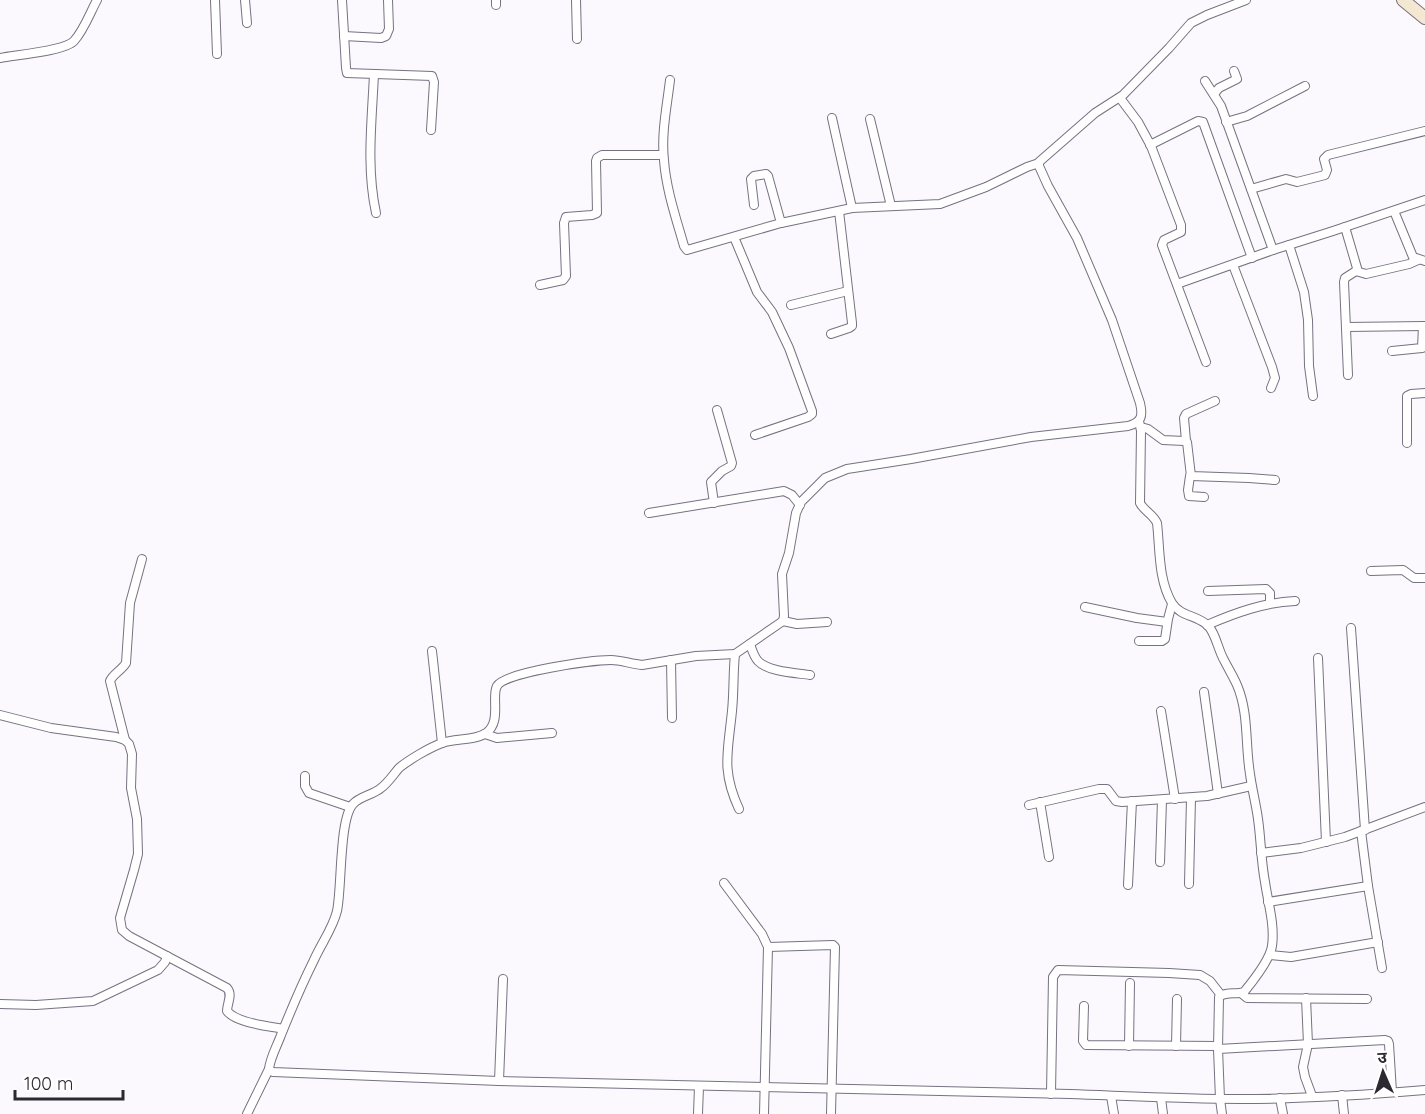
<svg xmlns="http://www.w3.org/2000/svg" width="1425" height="1114" font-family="Quicksand,'Noto Sans Devanagari',sans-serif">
<rect width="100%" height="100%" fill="#fbf9fd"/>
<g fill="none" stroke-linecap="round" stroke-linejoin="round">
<defs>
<g id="street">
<path d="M 215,0 L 217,54"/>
<path d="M 245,0 L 247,23"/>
<path d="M 342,0 L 346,68 L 347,73 L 432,76 L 434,82 L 431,130"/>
<path d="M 576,0 L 577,39"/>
<path d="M 1246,0 L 1207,15 L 1191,23 L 1169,48 L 1123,95 L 1095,113 L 1039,162 L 1039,166 L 1048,186 L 1077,238 L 1112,320 L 1140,403 C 1143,416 1142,422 1128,426 L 1031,437 L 911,459 L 860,467 L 847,469 L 825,478 L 801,502 L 796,513 L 789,553 L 782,574 L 784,616 L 783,621 L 735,654 L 696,656 L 642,665 C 631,664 621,660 611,660 C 593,660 505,672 497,686 C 491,696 502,722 486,733 C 475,741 455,738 442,743 C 429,748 410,759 399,768 C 393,775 388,783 381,788 C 373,795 360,796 353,804 C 339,819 342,888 337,911 C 333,928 321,944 314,960 C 302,984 291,1010 281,1035 C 277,1046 270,1058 269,1069 L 273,1072 L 499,1081 L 1070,1094 C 1127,1096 1184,1099 1241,1099 C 1302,1099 1364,1095 1425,1090"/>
<path d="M 496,5 L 496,0"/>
<path d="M 344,36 L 381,38 L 386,36 L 389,29 L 388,0"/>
<path d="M 0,58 C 15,55 65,51 74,41 C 84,30 90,13 97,0"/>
<path d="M 374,74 C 372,120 366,167 376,213"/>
<path d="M 670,80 C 667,106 661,134 664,160 C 666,189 676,218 684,246 L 687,250 L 781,223 L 852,208 L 940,204 L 986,187 L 1027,167 L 1039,163"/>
<path d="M 1205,81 L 1221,106 L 1273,250"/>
<path d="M 1214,94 L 1219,88 L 1237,79 L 1234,71"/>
<path d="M 1120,98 L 1138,122 L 1151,146 L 1181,225 L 1181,232 L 1164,240 L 1162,245 L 1206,362"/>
<path d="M 832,118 L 852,208"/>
<path d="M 870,119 L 891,206"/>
<path d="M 1226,122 L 1247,116 L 1305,86"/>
<path d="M 1150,145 L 1198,121 L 1203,122 L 1252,258"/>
<path d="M 1251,189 L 1286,179 L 1297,182 L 1325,175 L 1327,170 L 1324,159 L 1328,155 L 1425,131"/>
<path d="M 754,205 L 751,179 L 754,176 L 766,174 L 768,176 L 781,223"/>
<path d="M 1394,211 L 1413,257 L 1425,261"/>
<path d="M 1345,227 L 1357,268 L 1356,271 L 1345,278 L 1344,282 L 1348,375"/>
<path d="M 734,237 L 757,292 L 772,312 L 789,348 L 812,411 L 812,414 L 808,417 L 755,435"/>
<path d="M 1289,245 L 1304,292 L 1308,320 L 1309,366 L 1313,396"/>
<path d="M 1233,265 L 1272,367 L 1275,378 L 1271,388"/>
<path d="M 1356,271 L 1366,274 L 1409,264 L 1418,260"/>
<path d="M 1177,284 L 1273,250 L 1333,231 L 1425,200"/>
<path d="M 540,285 L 563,280 L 566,276 L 564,223 L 566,217 L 592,215 L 597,213 L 596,161 L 597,158 L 602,155 L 663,155"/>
<path d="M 791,305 L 848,291"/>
<path d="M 1346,327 L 1425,326"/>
<path d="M 831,334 L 849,328 L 852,326 L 852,323 L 839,211"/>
<path d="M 1392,351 L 1422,348 L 1423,326"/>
<path d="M 1139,421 L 1141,431 L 1140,503 C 1144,511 1153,514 1157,523 C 1160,548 1158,580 1172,603 C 1180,616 1195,615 1206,624 C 1215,630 1218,650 1224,660 C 1228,668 1233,676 1237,685 C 1249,713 1245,744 1250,774 C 1252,789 1256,804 1258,819 C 1261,840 1261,861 1265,882 C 1268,903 1275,925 1272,946 C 1270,960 1253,981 1244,992 C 1236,995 1226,991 1219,997 L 1218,1049 L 1220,1099 L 1222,1114"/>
<path d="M 1141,427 L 1148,429 L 1163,440 L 1184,441 L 1187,442 L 1191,476 L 1249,478 L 1275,480"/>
<path d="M 1186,441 L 1184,418 L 1186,414 L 1215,401"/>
<path d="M 1407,443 L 1407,396 L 1411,394 L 1425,393"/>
<path d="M 1190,476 L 1188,490 L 1189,496 L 1204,497"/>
<path d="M 714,503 L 711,482 L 722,471 L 731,466 L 732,463 L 717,410"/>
<path d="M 649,513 L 784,491 L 792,495 L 800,505"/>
<path d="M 1371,571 L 1403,570 L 1414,578 L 1425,578"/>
<path d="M 1208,591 L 1266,589 L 1270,593 L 1270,603"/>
<path d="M 1085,607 L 1137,618 L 1167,622"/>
<path d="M 783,621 L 797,624 L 827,622"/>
<path d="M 1207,625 C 1235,613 1265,602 1295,601"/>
<path d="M 1351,628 L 1365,830"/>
<path d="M 1139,641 L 1162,641 L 1165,639 L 1168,619 L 1172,604"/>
<path d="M 750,644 C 752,650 754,657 758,661 C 768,672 797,673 810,675"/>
<path d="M 432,651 L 442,743"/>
<path d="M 735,654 C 733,673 734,692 732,711 C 728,752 721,770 739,809"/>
<path d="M 1318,658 L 1326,842"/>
<path d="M 671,660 L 672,718"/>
<path d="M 1204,692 L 1218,794"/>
<path d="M 1161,711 L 1175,799"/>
<path d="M 0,715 L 51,728 L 116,737 L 125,740 L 129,744 L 132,754 L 131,788 L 137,819 L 138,854 L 134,870 L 120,918 L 122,930 L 129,936 L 227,988 C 233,995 227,1003 227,1011 C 236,1023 269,1026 283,1029"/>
<path d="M 485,734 L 497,738 L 552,733"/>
<path d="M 125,740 L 110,681 C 113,674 122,670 126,663 L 130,603 L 142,559"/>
<path d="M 305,776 L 305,786 L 309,793 L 350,807"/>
<path d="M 1040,802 L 1049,857"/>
<path d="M 1029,805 L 1099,789 L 1107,789 L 1116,801 L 1122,802 L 1207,796 L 1251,786"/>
<path d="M 1361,831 L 1368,886 L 1382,968"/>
<path d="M 1261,853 L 1301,848 L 1345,837 L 1425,807"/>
<path d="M 1160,862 L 1162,800"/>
<path d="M 724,883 L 762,934 L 768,947 L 764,1114"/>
<path d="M 1189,884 L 1191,798"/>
<path d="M 1128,885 L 1132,801"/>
<path d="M 1268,902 L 1368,886"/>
<path d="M 768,947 L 833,945 L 835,947 L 831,1114"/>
<path d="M 1270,955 L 1291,957 L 1378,942"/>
<path d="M 1241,993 L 1247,998 L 1367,999"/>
<path d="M 1306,998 L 1308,1044 L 1303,1067 L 1305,1077 L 1312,1096"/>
<path d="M 0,1004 L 36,1005 L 93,1001 L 158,970 L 165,962 L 167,956"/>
<path d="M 1084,1006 L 1083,1041 L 1086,1045 L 1218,1046"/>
<path d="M 1129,1046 L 1130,983"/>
<path d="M 1176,1046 L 1177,999"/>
<path d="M 1218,1049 L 1385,1040 L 1388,1041 L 1389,1044 L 1392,1092"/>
<path d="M 499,1081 L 503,979"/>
<path d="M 1051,1094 L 1053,977 L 1058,970 L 1169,973 L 1200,975 L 1210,981 L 1221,995"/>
<path d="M 1342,1095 L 1344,1114"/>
<path d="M 1111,1096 L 1114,1114"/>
<path d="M 1161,1098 L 1163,1114"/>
<path d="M 1280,1098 L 1283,1114"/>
<path d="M 247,1114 L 269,1069"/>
<path d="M 698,1114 L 699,1086"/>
</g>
<path id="secondary" d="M 1403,0 L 1425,18"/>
</defs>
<use href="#street" stroke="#777181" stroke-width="10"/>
<use href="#secondary" stroke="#777181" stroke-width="14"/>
<use href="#street" stroke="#fff" stroke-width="8"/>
<use href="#secondary" stroke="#f4e8d2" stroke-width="12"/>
</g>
<g transform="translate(1383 1072) rotate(357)" stroke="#ffffff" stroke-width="4.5" paint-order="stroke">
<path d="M0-4.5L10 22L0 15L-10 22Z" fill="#2c2931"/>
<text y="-9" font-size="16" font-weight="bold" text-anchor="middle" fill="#2c2931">उ</text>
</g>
<path d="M15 1090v9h108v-9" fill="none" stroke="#2c2931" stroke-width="3"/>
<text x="24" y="1090" font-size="18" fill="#2c2931" stroke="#ffffff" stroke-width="4.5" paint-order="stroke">100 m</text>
</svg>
